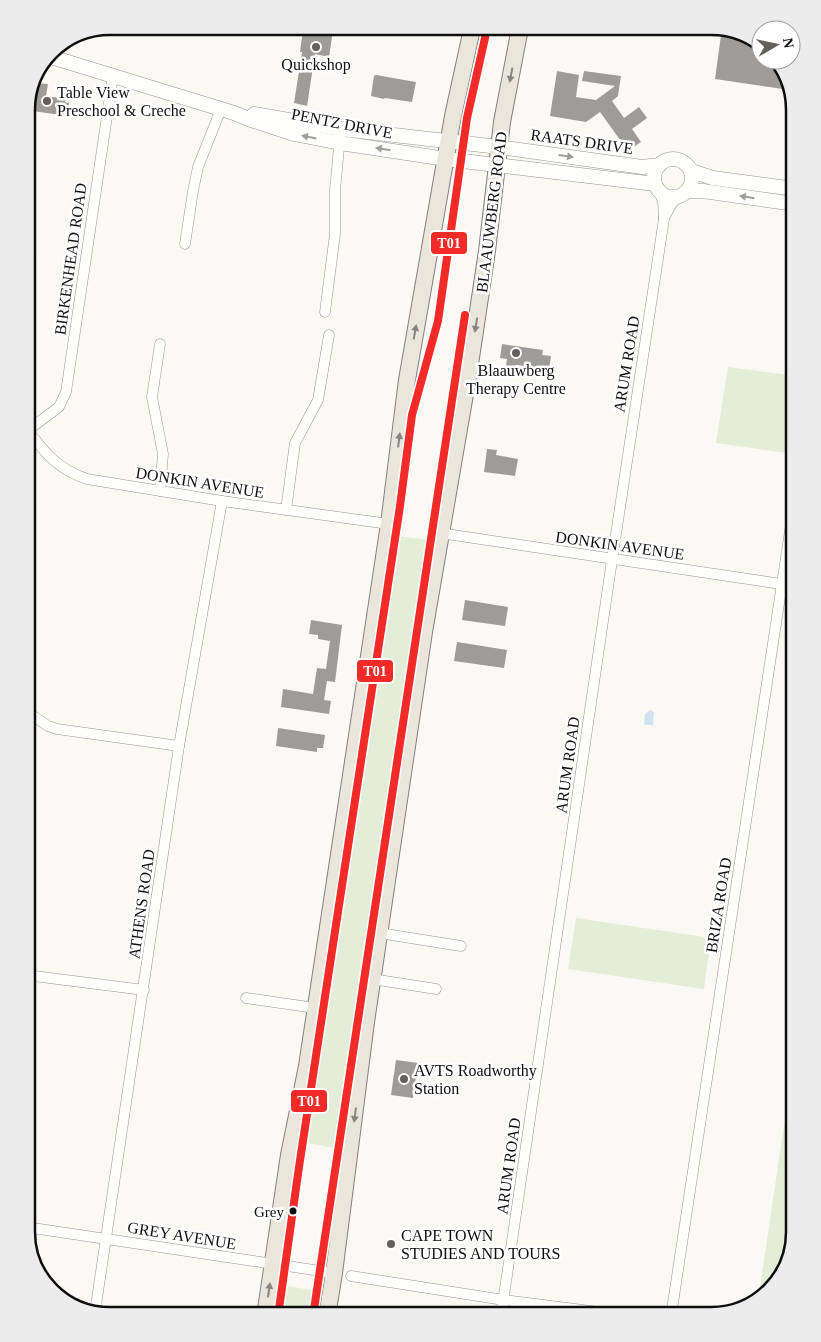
<svg xmlns="http://www.w3.org/2000/svg" width="821" height="1342" font-family="'Times New Roman',serif">
<rect width="100%" height="100%" fill="#faf9f4"/>
<g fill="#e3edd7">
<path d="M 728,367 L 795,376 L 795,454 L 716,443 Z"/>
<path d="M 396,536 L 430,540 L 334,1148 L 307,1143 L 320,1035 Z"/>
<path d="M 576,918 L 711,938 L 704,989 L 568,969 Z"/>
<path d="M 788,1099 L 795,1100 L 795,1232 L 781,1278 L 762,1295 L 759,1294 Z"/>
<path d="M 288,1286 L 311,1290 L 313,1299 L 310,1316 L 281,1316 L 284,1295 Z"/>
</g>
<path fill="#cfe4f0" d="M 650,710 L 654,712 L 653,725 L 644,725 L 645,714 Z"/>
<g fill="#9e9c99">
<path d="M 722,28 L 757,40 L 761,44 L 761,60 L 775,60 L 786,73 L 790,90 L 715,79 Z"/>
<path d="M 303,30 L 333,30 L 329,57 L 315,54 L 307,106 L 294,103 L 302,52 L 300,52 Z"/>
<path d="M 557,71 L 579,75 L 576,97 L 596,100 L 615,86 L 582,81 L 584,71 L 621,76 L 618,96 L 612,101 L 624,118 L 639,107 L 647,118 L 632,129 L 641,142 L 628,151 L 600,112 L 586,122 L 550,116 Z"/>
<path d="M 376,75 L 416,82 L 412,102 L 385,98 L 384,99 L 371,96 L 374,76 Z"/>
<path d="M 36,83 L 48,84 L 46,96 L 66,99 L 65,102 L 69,103 L 67,116 L 26,110 L 26,105 Z"/>
<path d="M 502,344 L 543,350 L 542,355 L 551,356 L 549,369 L 516,365 L 516,367 L 506,366 L 507,359 L 500,358 Z"/>
<path d="M 487,449 L 497,450 L 496,455 L 518,459 L 515,476 L 484,472 Z"/>
<path d="M 465,600 L 508,607 L 505,626 L 462,620 Z"/>
<path d="M 311,620 L 342,625 L 335,682 L 327,681 L 324,700 L 331,701 L 329,714 L 281,707 L 283,689 L 313,694 L 317,668 L 326,669 L 330,641 L 318,639 L 318,635 L 309,634 Z"/>
<path d="M 457,642 L 507,650 L 504,668 L 454,661 Z"/>
<path d="M 278,728 L 325,735 L 323,748 L 317,748 L 317,752 L 276,746 Z"/>
<path d="M 396,1060 L 418,1063 L 413,1098 L 391,1095 Z"/>
</g>
<g fill="none" stroke-linecap="round" stroke-linejoin="round">
<defs>
<g id="minor">
<path d="M 664,218 L 671,205 L 678,196"/>
<path d="M 185,244 L 193,191 L 198,167 L 221,109"/>
<path d="M 325,312 L 335,234 L 335,190 L 340,137"/>
<path d="M 160,344 L 152,397 L 163,454 L 160,491"/>
<path d="M 26,428 C 45,453 57,469 87,479 L 222,501 L 389,524"/>
<path d="M 28,430 L 59,407 L 66,392 L 113,76"/>
<path d="M 286,510 L 295,443 L 318,400 L 329,335"/>
<path d="M 440,533 L 795,586"/>
<path d="M 26,711 L 48,726 L 57,729 L 179,746"/>
<path d="M 379,933 L 461,946"/>
<path d="M 26,975 L 144,990"/>
<path d="M 372,979 L 436,989"/>
<path d="M 246,998 L 315,1008"/>
<path d="M 26,1227 L 334,1273"/>
<path d="M 351,1276 L 504,1300 L 630,1316"/>
<path d="M 95,1312 L 179,746 L 222,501"/>
<path d="M 501,1316 L 612,560 L 664,219 L 663,202 L 659,190"/>
<path d="M 671,1316 L 795,498"/>
</g>
<g id="tertiary">
<path d="M 48,56 L 234,113 L 251,120 L 294,134 L 340,143 L 446,159 L 655,184"/>
<path d="M 254,114 L 341,129 L 499,147 L 642,167 L 660,165"/>
<circle cx="673" cy="178" r="19"/>
<path d="M 691,171 L 713,178 L 795,189"/>
<path d="M 687,191 L 703,191 L 795,204"/>
</g>
<g id="primary">
<path d="M 265,1316 L 289,1155 L 307,1066 L 389,524 L 407,380 L 453,116 L 472,29"/>
<path d="M 327,1316 L 334,1273 L 366,1022 L 424,632 L 469,371 L 487,251 L 502,122 L 520,28"/>
</g>
</defs>
<use href="#minor" stroke="#949492" stroke-width="11"/>
<use href="#tertiary" stroke="#949492" stroke-width="15"/>
<use href="#primary" stroke="#82817f" stroke-width="18"/>
<use href="#minor" stroke="#fefefd" stroke-width="10"/>
<use href="#tertiary" stroke="#fefefd" stroke-width="14"/>
<use href="#primary" stroke="#eae6db" stroke-width="16"/>
<defs>
<g id="bus-1">
<path d="M 278,1316 L 299,1167 L 400,506 L 412,415 L 438,321 L 467,118 L 487,29"/>
<path d="M 313,1316 L 465,315"/>
</g>
</defs>
<use href="#bus-1" stroke="#fff" stroke-width="11"/>
<use href="#bus-1" stroke="#f22b29" stroke-width="8"/>
</g>
<defs><path id="oneway-solid" d="M-6-.8H1V-3.2L6.5 0L1 3.2V.8H-6Z" transform="scale(1.25)"/></defs>
<g fill="#87857f">
<use href="#oneway-solid" transform="translate(511 75) rotate(101)"/>
<use href="#oneway-solid" transform="translate(476 325) rotate(99)"/>
<use href="#oneway-solid" transform="translate(415 332) rotate(-80)"/>
<use href="#oneway-solid" transform="translate(399 440) rotate(-83)"/>
<use href="#oneway-solid" transform="translate(355 1115) rotate(97)"/>
<use href="#oneway-solid" transform="translate(269 1290) rotate(-82)"/>
</g>
<g fill="#9e9e9d">
<use href="#oneway-solid" transform="translate(309 137) rotate(-169)"/>
<use href="#oneway-solid" transform="translate(383 149) rotate(-171)"/>
<use href="#oneway-solid" transform="translate(566 156) rotate(8)"/>
<use href="#oneway-solid" transform="translate(747 197) rotate(-171)"/>
</g>
<g fill="#61605e" stroke="#fff" stroke-width="2">
<circle cx="316" cy="47" r="5"/>
<circle cx="47" cy="101" r="5"/>
<circle cx="516" cy="353" r="5"/>
<circle cx="404" cy="1079" r="5"/>
<circle cx="391" cy="1244" r="5"/>
</g>
<circle fill="#0e0e0e" stroke="#fff" stroke-width="2" cx="293" cy="1211" r="4.5"/>
<g text-anchor="middle" stroke-width="5" stroke-linejoin="round" paint-order="stroke">
<g font-size="15" fill="#0e0e0e" stroke="#fff" text-anchor="end">
<text x="284" y="1217">Grey</text>
</g>
<g font-size="16" fill="#0e0e0e" stroke="#fff" text-anchor="start">
<text x="316" y="70" text-anchor="middle">Quickshop</text>
<text x="57" y="98">Table View<tspan x="57" dy="18">Preschool &amp; Creche</tspan></text>
<text x="516" y="376" text-anchor="middle">Blaauwberg<tspan x="516" dy="18">Therapy Centre</tspan></text>
<text x="414" y="1076">AVTS Roadworthy<tspan x="414" dy="18">Station</tspan></text>
<text x="401" y="1241">CAPE TOWN<tspan x="401" dy="18">STUDIES AND TOURS</tspan></text>
</g>
<g font-size="16" fill="#0e0e0e" stroke="#fff">
<text transform="translate(342 123) rotate(11)" y="6">PENTZ DRIVE</text>
<text transform="translate(582 141) rotate(8)" y="6">RAATS DRIVE</text>
<text transform="translate(491 212) rotate(-83)" y="6">BLAAUWBERG ROAD</text>
<text transform="translate(70 259) rotate(-82)" y="6">BIRKENHEAD ROAD</text>
<text transform="translate(626 364) rotate(-81)" y="6">ARUM ROAD</text>
<text transform="translate(200 482) rotate(9)" y="6">DONKIN AVENUE</text>
<text transform="translate(620 545) rotate(8)" y="6">DONKIN AVENUE</text>
<text transform="translate(567 765) rotate(-82)" y="6">ARUM ROAD</text>
<text transform="translate(141 904) rotate(-82)" y="6">ATHENS ROAD</text>
<text transform="translate(718 905) rotate(-81)" y="6">BRIZA ROAD</text>
<text transform="translate(508 1166) rotate(-82)" y="6">ARUM ROAD</text>
<text transform="translate(182 1235) rotate(9)" y="6">GREY AVENUE</text>
</g>
</g>
<path d="M0 0H821V1342H0ZM110 35H711A75 75 0 0 1 786 110V1232A75 75 0 0 1 711 1307H110A75 75 0 0 1 35 1232V110A75 75 0 0 1 110 35Z" fill="#ececec" fill-rule="evenodd"/>
<path fill="none" stroke="#0e0e0e" stroke-width="2.5" d="M110 35H711A75 75 0 0 1 786 110V1232A75 75 0 0 1 711 1307H110A75 75 0 0 1 35 1232V110A75 75 0 0 1 110 35Z"/>
<g stroke="#fff" stroke-width="2">
<rect x="430" y="231" width="38" height="24" rx="5" fill="#f22b29"/>
<rect x="356" y="659" width="38" height="24" rx="5" fill="#f22b29"/>
<rect x="290" y="1089" width="38" height="24" rx="5" fill="#f22b29"/>
</g>
<g font-size="14" text-anchor="middle" font-weight="bold" fill="#fff">
<text x="449" y="248">T01</text>
<text x="375" y="676">T01</text>
<text x="309" y="1106">T01</text>
</g>
<g transform="translate(776 45) rotate(81)"><circle r="24" fill="#ffffff" stroke="#9f9f9f"/>
<path d="M0-4L9 19L0 12L-9 19Z" fill="#61605e"/>
<text y="-8" font-size="14" font-weight="bold" text-anchor="middle" fill="#0e0e0e">N</text>
</g>
</svg>
